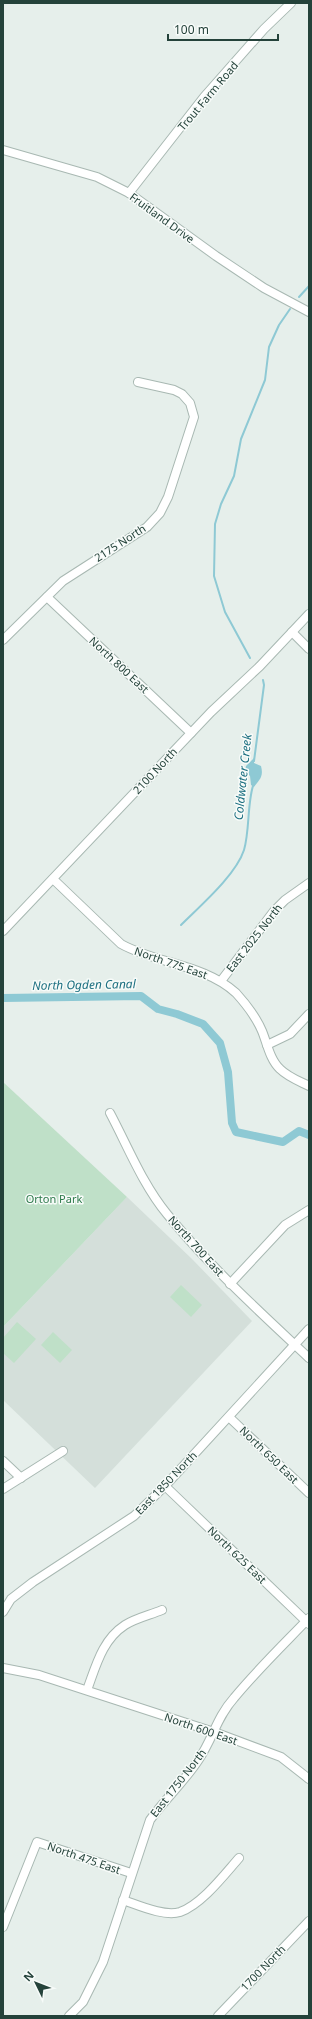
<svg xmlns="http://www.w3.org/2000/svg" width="312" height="2019" font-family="'Noto Sans',sans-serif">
<rect width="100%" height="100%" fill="#e6efeb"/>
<path fill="#d4dfda" d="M 127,1197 L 192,1259 L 252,1321 L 95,1488 L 3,1400 L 3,1327 Z"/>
<g fill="#bfe0c8">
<path d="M 3,1082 L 127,1197 L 3,1327 Z"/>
<path d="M 181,1285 L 202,1305 L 191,1317 L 170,1297 Z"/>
<path d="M 17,1322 L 36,1339 L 14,1363 L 3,1353 L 3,1338 Z"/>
<path d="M 53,1332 L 72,1350 L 60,1363 L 41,1345 Z"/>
</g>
<path fill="#8ec9d4" d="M 254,758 L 254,763 L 261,766 C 264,777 259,780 254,787 L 251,785 L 250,776 L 245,771 L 246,766 Z"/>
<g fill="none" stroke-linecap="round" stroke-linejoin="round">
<g stroke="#8ec9d4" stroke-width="2">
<path d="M 299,297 L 309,286"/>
<path d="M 250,658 L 225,612 L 214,576 L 215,524 L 221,504 L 234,476 L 241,439 L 265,380 L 269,347 L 279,325 L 290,309"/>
<path d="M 254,761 L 264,685 L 263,680"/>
<path d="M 181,925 C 200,906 236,875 244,850 C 250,830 247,800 254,783"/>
</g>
<path stroke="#8ec9d4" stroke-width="8" d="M 3,998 L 141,996 L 158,1009 L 177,1014 L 203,1024 L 220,1043 L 228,1072 L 232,1123 L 236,1132 L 283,1142 L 299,1131 L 309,1135"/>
<defs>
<g id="minor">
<path d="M 3,150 L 97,177 L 129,193 L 216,256 L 264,288 L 309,312"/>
<path d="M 129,193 L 204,97 L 264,29 L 291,3"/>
<path d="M 47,597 L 191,733"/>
<path d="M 292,632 L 309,649"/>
<path d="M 3,640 L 63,581 L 147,527 L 160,513 L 168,497 L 194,417 L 190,403 L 182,394 L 174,390 L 138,382"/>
<path d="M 53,879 L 121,944 C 157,964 204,964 236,993 C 246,1004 256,1017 262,1031 C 267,1043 270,1060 280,1069 C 288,1077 299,1081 309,1086"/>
<path d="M 3,931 L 211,712 L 260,666 L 309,614"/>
<path d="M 221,981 L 274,911 L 285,900 L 309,883"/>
<path d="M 267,1045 L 290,1034 L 309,1014"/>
<path d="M 110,1113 C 128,1147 143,1185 167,1214 C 210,1267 260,1312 309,1358"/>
<path d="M 230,1284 L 285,1225 L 309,1210"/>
<path d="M 229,1417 L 309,1493"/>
<path d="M 3,1461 L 21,1478"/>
<path d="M 165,1486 L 309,1624"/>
<path d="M 3,1489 L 63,1451"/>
<path d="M 3,1612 L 11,1599 L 33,1582 L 134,1516 L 165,1486 L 309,1329"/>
<path d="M 3,1668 L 39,1675 L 214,1732 L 281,1757 L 309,1779"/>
<path d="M 87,1690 C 96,1666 102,1640 125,1625 C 136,1618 150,1615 162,1610"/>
<path d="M 123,1900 C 138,1905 164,1917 180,1912 C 202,1904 224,1875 239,1858"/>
<path d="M 3,1927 L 37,1842 L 131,1873"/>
<path d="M 69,2016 L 83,2002 L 103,1962 L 150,1820 C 165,1799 185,1781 199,1759 C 213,1738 217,1717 234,1698 C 257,1670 284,1644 309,1618"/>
<path d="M 218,2016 L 309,1921"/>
</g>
</defs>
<use href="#minor" stroke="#a8b8b2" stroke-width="10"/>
<use href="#minor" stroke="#fff" stroke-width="8"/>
</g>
<g text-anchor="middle" stroke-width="3" stroke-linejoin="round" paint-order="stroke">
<g font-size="11" fill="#24423a" stroke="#f7fbf9">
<text transform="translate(208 96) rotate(-50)" y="4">Trout Farm Road</text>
<text transform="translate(162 218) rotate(36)" y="4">Fruitland Drive</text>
<text transform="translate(120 543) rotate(-33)" y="4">2175 North</text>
<text transform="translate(119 665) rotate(43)" y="4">North 800 East</text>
<text transform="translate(155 771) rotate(-47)" y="4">2100 North</text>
<text transform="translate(254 938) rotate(-52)" y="4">East 2025 North</text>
<text transform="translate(171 963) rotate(19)" y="4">North 775 East</text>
<text transform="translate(196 1246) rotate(48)" y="4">North 700 East</text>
<text transform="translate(269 1455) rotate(44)" y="4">North 650 East</text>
<text transform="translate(166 1483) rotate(-46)" y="4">East 1850 North</text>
<text transform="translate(237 1555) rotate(44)" y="4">North 625 East</text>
<text transform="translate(201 1729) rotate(19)" y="4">North 600 East</text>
<text transform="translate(178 1783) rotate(-52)" y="4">East 1750 North</text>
<text transform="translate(84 1858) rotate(19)" y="4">North 475 East</text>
<text transform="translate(263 1968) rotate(-46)" y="4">1700 North</text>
</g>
<g font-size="11" fill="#2d7a4b" stroke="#f7fbf9">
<text x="54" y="1203">Orton Park</text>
</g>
<g font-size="12" font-style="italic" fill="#1c6f80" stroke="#f7fbf9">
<text transform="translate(243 777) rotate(-84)" y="4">Coldwater Creek</text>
<text transform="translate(84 985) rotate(-1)" y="4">North Ogden Canal</text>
</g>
</g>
<rect width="312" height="2019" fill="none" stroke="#24423a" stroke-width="8"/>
<g transform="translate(36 1983) rotate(313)" stroke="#f7fbf9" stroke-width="3" paint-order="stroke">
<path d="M0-3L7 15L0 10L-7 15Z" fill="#24423a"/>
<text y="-6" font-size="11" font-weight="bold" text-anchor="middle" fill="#24423a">N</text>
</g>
<path d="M168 34v6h110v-6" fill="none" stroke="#24423a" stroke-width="2"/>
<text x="174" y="34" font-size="12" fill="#24423a" stroke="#f7fbf9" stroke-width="3" paint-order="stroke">100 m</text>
</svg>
